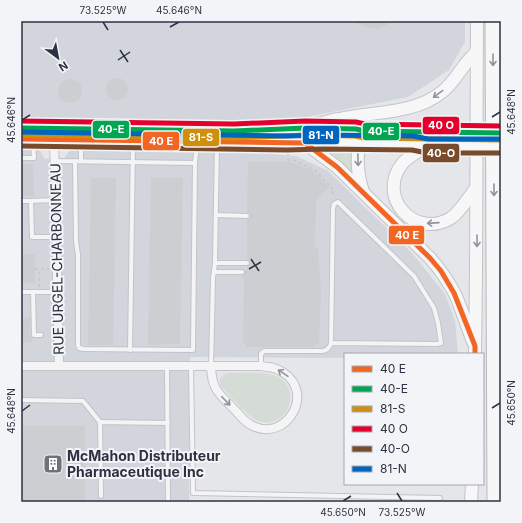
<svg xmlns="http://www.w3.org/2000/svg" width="522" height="523" font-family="Inter,sans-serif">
<rect width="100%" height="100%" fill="#e4e6e9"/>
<g fill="#d3d5dc">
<path d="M 21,21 L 465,21 L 465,42 L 449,70 L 408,97 L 276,123 L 21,120 Z"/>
<path d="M 21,149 L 39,149 L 45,159 L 64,158 L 71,149 L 249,152 L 296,156 L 328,171 L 412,253 L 445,294 L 455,321 L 458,354 L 345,354 L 345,358 L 190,357 L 189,502 L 21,502 Z"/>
</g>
<g fill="#d5dcd5">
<path d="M 351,150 L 352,152 L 353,153 L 353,175 L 326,153 L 327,151 Z"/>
<path d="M 227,373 C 240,373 265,371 276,376 C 305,389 286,433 256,420 C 249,417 227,393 221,386 C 218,380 221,376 227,373 Z"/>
</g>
<g fill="#cdced1">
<path d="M 351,21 L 393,21 L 385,26 L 377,29 L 368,28 Z"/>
<circle cx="117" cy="89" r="11"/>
<circle cx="70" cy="91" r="12"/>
<path d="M 248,162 L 291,162 L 313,171 L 329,187 L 316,200 L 315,248 L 318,249 L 321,290 L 319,345 L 314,344 L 314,347 L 246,347 L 246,344 L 243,344 L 244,278 L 242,278 L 242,275 L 245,273 L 245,270 L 247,270 L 247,266 L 249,266 L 250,263 L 250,261 L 247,260 L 247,219 L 250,218 L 250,216 L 249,213 L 247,213 Z"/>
<path d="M 21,164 L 33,164 L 34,196 L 21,196 Z"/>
<path d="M 91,178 L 116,178 L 113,345 L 88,345 Z"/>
<path d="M 151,178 L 183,178 L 180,344 L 148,345 Z"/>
<path d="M 21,254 L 35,254 L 35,283 L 21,282 Z"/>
<path d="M 21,318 L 30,318 L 30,335 L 32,338 L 32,342 L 21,342 Z"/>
<rect x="21" y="426" width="64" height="76"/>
</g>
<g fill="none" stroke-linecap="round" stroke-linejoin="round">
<defs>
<g id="service">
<path d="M 21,158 L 34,158 L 33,141"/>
<path d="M 55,161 L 195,163 L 197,144"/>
<path d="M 75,161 L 76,241 L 78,255 L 78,345 L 79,348 L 84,349 L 193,350 L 195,163"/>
<path d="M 81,161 L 81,142"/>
<path d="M 55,200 L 31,201 L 32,237 L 56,237"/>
<path d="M 21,201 L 31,201"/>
<path d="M 216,215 L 247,216"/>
<path d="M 215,263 L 247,263"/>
<path d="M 214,272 L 242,272"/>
<path d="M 21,292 L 33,292"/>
<path d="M 41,335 L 34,335 L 33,292 L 58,292"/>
<path d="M 130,350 L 133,141"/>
<path d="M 167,366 L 168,502"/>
<path d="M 191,366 L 193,493 L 440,498"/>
<path d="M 261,366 L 261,354 L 264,351 L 323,351 C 327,350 330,347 331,343 L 333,209 L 334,204 L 338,202 L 414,276 L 434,308 L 438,323 L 441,343 L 437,344 L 331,343"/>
<path d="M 211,367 L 213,278 L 215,263 L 217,142"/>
<path d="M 21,400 L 83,401 L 100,422"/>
<path d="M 101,496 L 100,422 L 168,423"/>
</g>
<g id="minor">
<path d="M 54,135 L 59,366"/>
<path d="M 21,366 L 261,366 C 265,367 270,367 274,368 C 277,369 281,371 284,373 C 315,394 286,442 253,426 C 245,423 239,414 233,408 C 218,393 212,389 211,367"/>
</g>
<g id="secondary">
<path d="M 315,125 C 323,123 331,120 339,119 C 374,111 413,115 442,92 C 451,85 457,75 464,66 C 467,61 472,57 476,52"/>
<path d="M 21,128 L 234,131 L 305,128 L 356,129 L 364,131 L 457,133"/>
<path d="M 362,136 C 355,155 357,173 363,192"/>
<path d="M 21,139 L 287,143 L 323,142 L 413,143 L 427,146 L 457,146"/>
<path d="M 305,143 L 337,167 L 430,258 C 440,269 448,281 455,294 C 462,310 467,326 473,342"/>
<path d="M 427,146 C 419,151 408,156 402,164 C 376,197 415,240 451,218 C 460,212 469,197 476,188"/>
<path d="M 475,354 L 476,272 L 477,21"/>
<path d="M 471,502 L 472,484"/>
</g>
<path id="motorway" d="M 493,21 L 495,502"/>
</defs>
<use href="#service" stroke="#c2c4c7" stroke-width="6"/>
<use href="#minor" stroke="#c2c4c7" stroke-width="10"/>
<use href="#secondary" stroke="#c2c4c7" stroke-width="14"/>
<use href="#motorway" stroke="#b7b9be" stroke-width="17"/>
<g stroke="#c5c7ca" stroke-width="1.5" stroke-dasharray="3 3" stroke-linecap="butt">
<path d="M 288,153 L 288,160 L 293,160 L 315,170 L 332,188 L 330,190 L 336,196"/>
<path d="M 35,269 L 49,269"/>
<path d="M 39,287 L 39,269"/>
</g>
<use href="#service" stroke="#f4f4f6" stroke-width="4"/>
<use href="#minor" stroke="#f4f4f6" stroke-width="8"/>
<use href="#secondary" stroke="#f7f7f8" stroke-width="12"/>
<use href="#motorway" stroke="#f7f7f8" stroke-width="15"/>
<defs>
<g id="secondary-bridge">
<path d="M 457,133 L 501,133"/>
<path d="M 457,146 L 501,146"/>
</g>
</defs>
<use href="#secondary-bridge" stroke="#c2c4c7" stroke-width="14" stroke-linecap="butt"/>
<use href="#secondary-bridge" stroke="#f7f7f8" stroke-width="12"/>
<defs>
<path id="bus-1" d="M 21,139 L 305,143 L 337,167 L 430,258 L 441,271 L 454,293 L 475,346 L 475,354"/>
<path id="bus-2" d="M 21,128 L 234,131 L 305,128 L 356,129 L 364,131 L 501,133"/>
<path id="bus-3" d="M 21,135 L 234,138 L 305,135 L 355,136 L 364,138 L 501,140"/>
<path id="bus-4" d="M 21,121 L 234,124 L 305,121 L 356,122 L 365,124 L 501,126"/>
<path id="bus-5" d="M 21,146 L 287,150 L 323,149 L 412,150 L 427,153 L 501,153"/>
<path id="bus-6" d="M 21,132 L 287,136 L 323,135 L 413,136 L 428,139 L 501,139"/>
</defs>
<use href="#bus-1" stroke="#f3f4f8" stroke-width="8"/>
<use href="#bus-2" stroke="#f3f4f8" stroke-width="8"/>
<use href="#bus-3" stroke="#f3f4f8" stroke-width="8"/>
<use href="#bus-4" stroke="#f3f4f8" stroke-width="8"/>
<use href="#bus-5" stroke="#f3f4f8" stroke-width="8"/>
<use href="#bus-6" stroke="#f3f4f8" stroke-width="8"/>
<use href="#bus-1" stroke="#f26522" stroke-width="5"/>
<use href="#bus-2" stroke="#00a651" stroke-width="5"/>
<use href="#bus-3" stroke="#ce8f0d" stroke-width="5"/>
<use href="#bus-4" stroke="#e4002b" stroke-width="5"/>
<use href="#bus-5" stroke="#7a4b2a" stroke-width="5"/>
<use href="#bus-6" stroke="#0065bd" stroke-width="5"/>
</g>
<defs><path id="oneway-shaft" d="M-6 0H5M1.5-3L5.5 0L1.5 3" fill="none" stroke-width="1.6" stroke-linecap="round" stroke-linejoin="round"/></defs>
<g stroke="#92949c">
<use href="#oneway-shaft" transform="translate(493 60) rotate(90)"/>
<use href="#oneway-shaft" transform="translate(438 94) rotate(144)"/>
<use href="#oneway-shaft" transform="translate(358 160) rotate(89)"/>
<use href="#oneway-shaft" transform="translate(494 190) rotate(90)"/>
<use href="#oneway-shaft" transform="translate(433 223) rotate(176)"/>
<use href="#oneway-shaft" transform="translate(477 241) rotate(90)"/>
</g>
<g stroke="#90939c">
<use href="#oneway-shaft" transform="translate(283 373) rotate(-146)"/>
<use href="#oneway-shaft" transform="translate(226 401) rotate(46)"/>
</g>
<path fill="none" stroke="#2c3241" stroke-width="1.5" d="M 103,22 L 108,30M 170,27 L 179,22M 120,50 L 128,62M 118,60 L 130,52M 492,117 L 500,112M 22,120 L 30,115M 251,259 L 259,271M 249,269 L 261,262M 492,408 L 500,403M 22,411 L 30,405M 397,493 L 402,501M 343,501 L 351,496"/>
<defs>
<symbol id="building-square" viewBox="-11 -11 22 22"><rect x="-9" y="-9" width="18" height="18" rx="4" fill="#6c717c" stroke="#f3f4f8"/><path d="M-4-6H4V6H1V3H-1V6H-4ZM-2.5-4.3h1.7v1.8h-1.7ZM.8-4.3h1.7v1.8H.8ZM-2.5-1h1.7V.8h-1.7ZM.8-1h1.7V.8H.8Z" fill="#fff"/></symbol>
</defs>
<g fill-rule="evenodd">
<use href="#building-square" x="42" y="453" width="22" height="22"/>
</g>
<g text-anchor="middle" stroke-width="4" stroke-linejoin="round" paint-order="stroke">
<g font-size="14" fill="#2c3241" stroke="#f3f4f8">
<text transform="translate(57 259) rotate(-91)" y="5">RUE URGEL-CHARBONNEAU</text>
</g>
<g font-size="14" font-weight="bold" fill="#2c3241" stroke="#f3f4f8" text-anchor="start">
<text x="67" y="461">McMahon Distributeur<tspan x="67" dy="16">Pharmaceutique Inc</tspan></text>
</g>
</g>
<g stroke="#f3f4f8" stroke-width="1.5">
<rect x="422" y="116" width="38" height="19" rx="4" fill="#e4002b"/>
<rect x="92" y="120" width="38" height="19" rx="4" fill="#00a651"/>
<rect x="362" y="122" width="38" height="19" rx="4" fill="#00a651"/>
<rect x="302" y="125" width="38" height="20" rx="4" fill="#0065bd"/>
<rect x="182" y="128" width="38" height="19" rx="4" fill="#ce8f0d"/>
<rect x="142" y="131" width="38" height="20" rx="4" fill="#f26522"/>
<rect x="422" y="143" width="38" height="20" rx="4" fill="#7a4b2a"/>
<rect x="388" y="225" width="37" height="20" rx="4" fill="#f26522"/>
</g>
<g font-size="11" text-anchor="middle" font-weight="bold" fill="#fff">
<text x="441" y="129">40 O</text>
<text x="111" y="133">40-E</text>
<text x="381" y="135">40-E</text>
<text x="321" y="139">81-N</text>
<text x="201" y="141">81-S</text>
<text x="161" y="145">40 E</text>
<text x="441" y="157">40-O</text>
<text x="407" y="239">40 E</text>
</g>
<rect width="522" height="523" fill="none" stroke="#f3f4f8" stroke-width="44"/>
<rect x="344" y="353" width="140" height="132" fill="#f3f4f8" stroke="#a3a6af"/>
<rect x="352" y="366" width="20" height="6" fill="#f26522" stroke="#a3a6af"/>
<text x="380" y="373" font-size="12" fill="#2c3241">40 E</text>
<rect x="352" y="386" width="20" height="6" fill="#00a651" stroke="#a3a6af"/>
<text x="380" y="393" font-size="12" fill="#2c3241">40-E</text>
<rect x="352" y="406" width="20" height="6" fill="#ce8f0d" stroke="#a3a6af"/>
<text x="380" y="413" font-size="12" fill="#2c3241">81-S</text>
<rect x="352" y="426" width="20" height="6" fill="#e4002b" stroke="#a3a6af"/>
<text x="380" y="433" font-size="12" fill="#2c3241">40 O</text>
<rect x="352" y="446" width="20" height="6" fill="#7a4b2a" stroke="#a3a6af"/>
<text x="380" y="453" font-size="12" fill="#2c3241">40-O</text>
<rect x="352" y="466" width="20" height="6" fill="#0065bd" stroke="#a3a6af"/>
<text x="380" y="473" font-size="12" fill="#2c3241">81-N</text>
<g transform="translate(58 58) rotate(148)" stroke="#f3f4f8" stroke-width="3" paint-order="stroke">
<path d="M0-3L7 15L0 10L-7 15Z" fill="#2c3241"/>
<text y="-6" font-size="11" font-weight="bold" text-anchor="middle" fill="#2c3241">N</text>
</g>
<rect x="22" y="22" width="478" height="479" fill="none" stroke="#2c3241" stroke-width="1.5"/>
<g font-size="10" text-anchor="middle" fill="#2c3241">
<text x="103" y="14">73.525°W</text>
<text x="179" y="14">45.646°N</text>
<text transform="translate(511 112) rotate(-90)" y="4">45.648°N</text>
<text transform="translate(11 120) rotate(-90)" y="4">45.646°N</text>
<text transform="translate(511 403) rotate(-90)" y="4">45.650°N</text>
<text transform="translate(11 411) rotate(-90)" y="4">45.648°N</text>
<text x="343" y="516">45.650°N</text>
<text x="402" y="516">73.525°W</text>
</g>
</svg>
